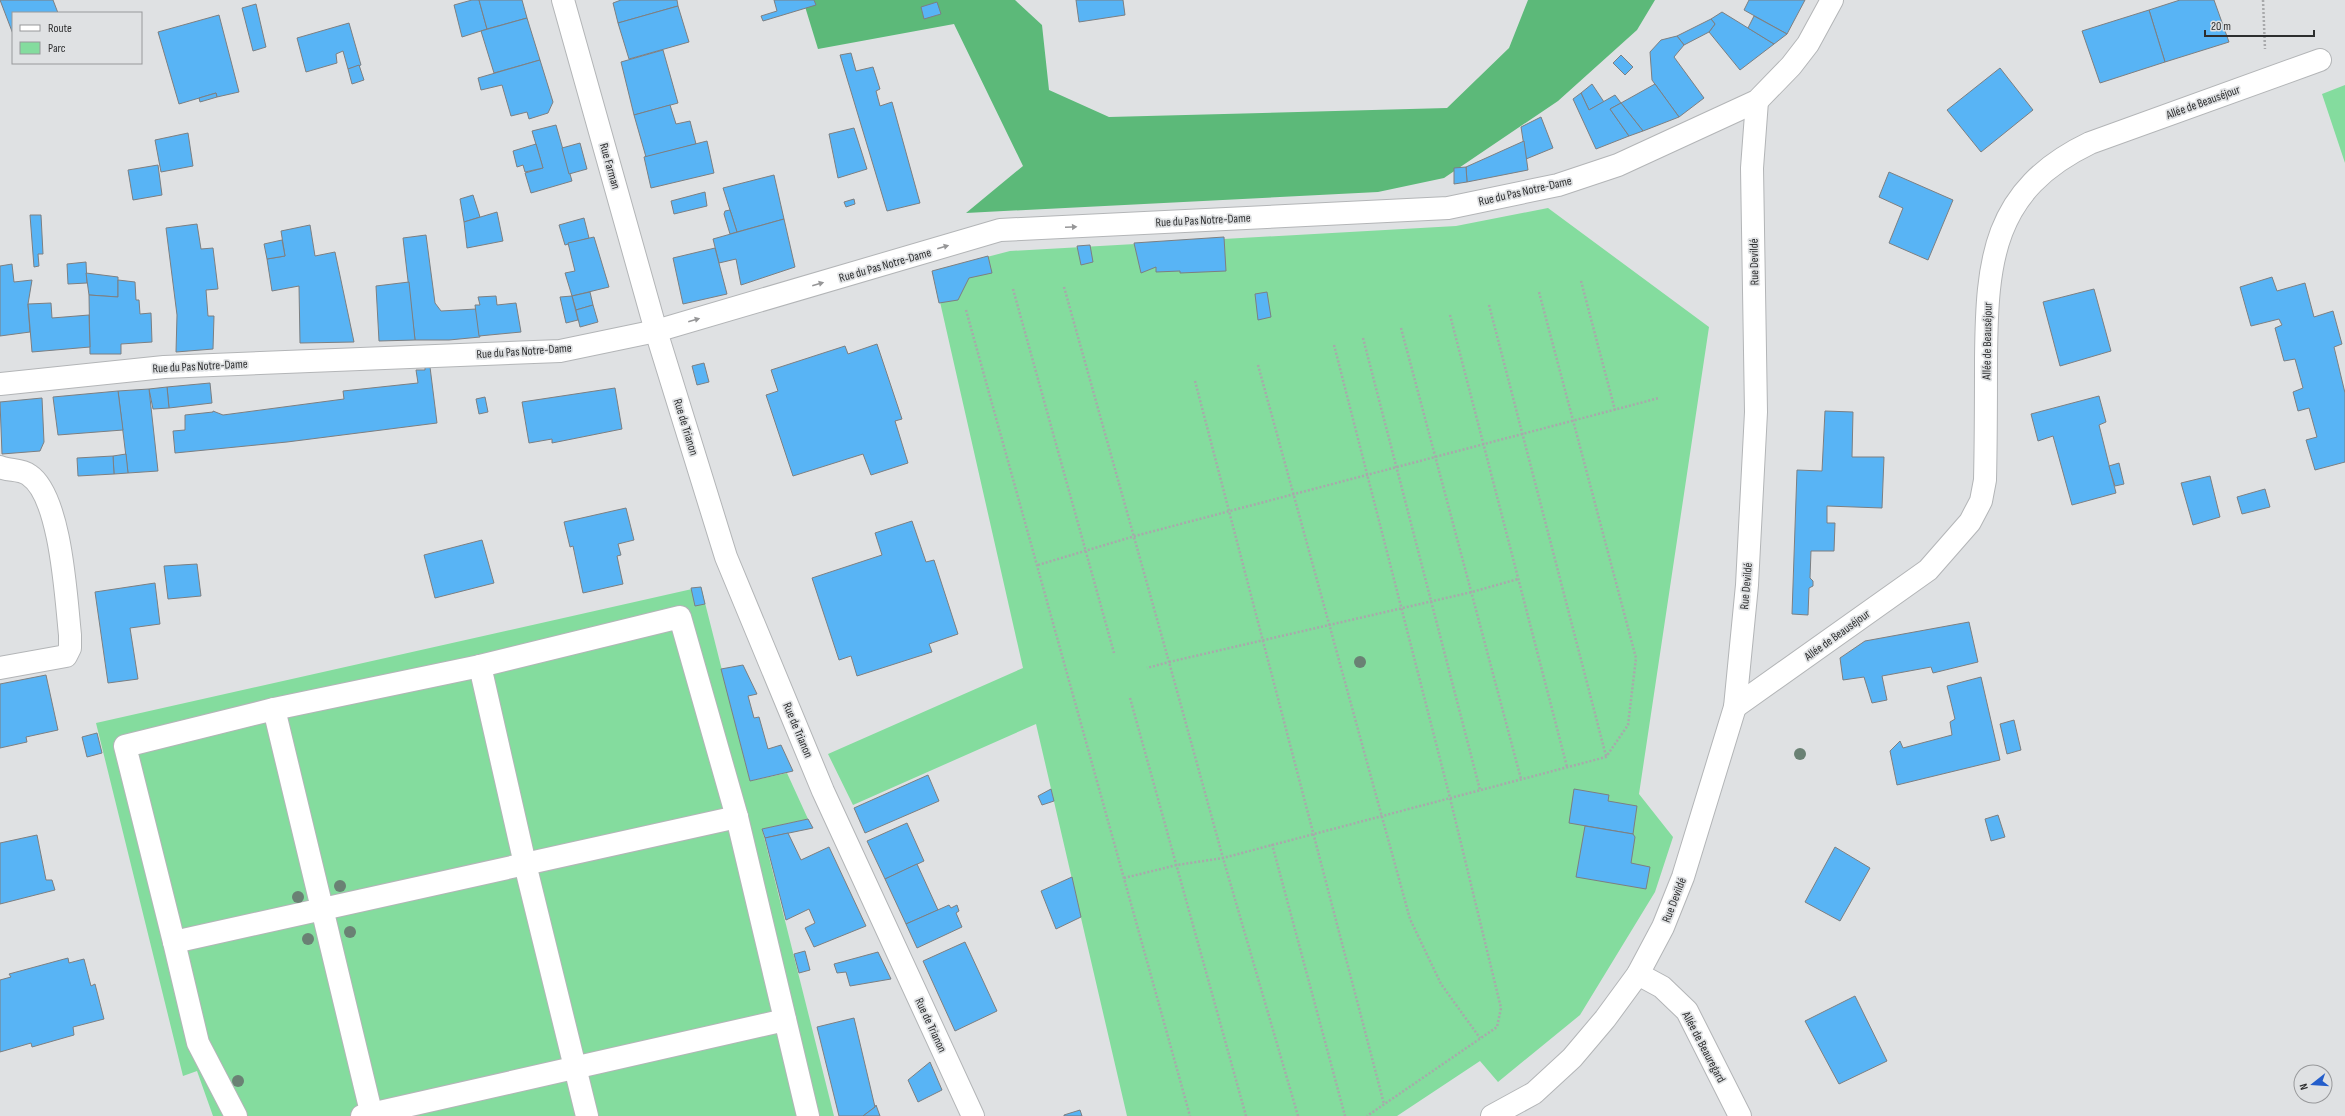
<svg xmlns="http://www.w3.org/2000/svg" width="2345" height="1116" font-family="'Sofia Sans Condensed',sans-serif">
<rect width="100%" height="100%" fill="#dfe1e3"/>
<g fill="#84dc9e">
<path d="M 2345,85 L 2345,163 L 2322,94 Z"/>
<path d="M 1548,208 L 1709,327 L 1639,794 L 1673,837 L 1655,892 L 1580,1015 L 1498,1082 L 1480,1061 L 1397,1116 L 1127,1116 L 1036,724 L 853,805 L 828,754 L 1023,668 L 933,271 L 1010,251 L 1456,226 Z"/>
<path d="M 701,587 L 750,781 L 787,773 L 808,819 L 762,829 L 834,1116 L 213,1116 L 197,1071 L 183,1076 L 96,723 Z"/>
</g>
<path fill="#5cb979" d="M 803,0 L 1015,0 L 1042,25 L 1049,90 L 1109,117 L 1447,108 L 1509,48 L 1528,0 L 1655,0 L 1637,30 L 1558,101 L 1444,178 L 1378,192 L 966,213 L 1023,166 L 954,24 L 818,49 Z"/>
<g fill="#58b4f5" stroke="#7d7f81">
<path d="M 0,0 L 53,0 L 58,13 L 13,13 L 13,34 Z"/>
<path d="M 472,0 L 479,0 L 487,29 L 462,37 L 454,5 Z"/>
<path d="M 479,0 L 522,0 L 527,18 L 487,29 Z"/>
<path d="M 677,0 L 678,6 L 618,23 L 613,3 L 621,0 Z"/>
<path d="M 774,0 L 814,0 L 816,5 L 763,21 L 761,16 L 777,11 Z"/>
<path d="M 1076,0 L 1123,0 L 1125,15 L 1079,22 Z"/>
<path d="M 1749,0 L 1805,0 L 1787,34 L 1744,10 Z"/>
<path d="M 2180,0 L 2214,0 L 2229,42 L 2165,62 L 2149,10 Z"/>
<path d="M 937,2 L 941,14 L 924,19 L 921,7 Z"/>
<path d="M 256,4 L 266,47 L 253,51 L 242,8 Z"/>
<path d="M 678,6 L 689,42 L 629,59 L 618,23 Z"/>
<path d="M 2149,10 L 2165,62 L 2100,83 L 2082,31 Z"/>
<path d="M 1722,12 L 1774,44 L 1740,70 L 1709,32 L 1715,24 L 1711,19 Z"/>
<path d="M 219,15 L 239,92 L 217,97 L 216,93 L 179,104 L 158,32 Z"/>
<path d="M 1754,16 L 1787,34 L 1774,44 L 1748,28 Z"/>
<path d="M 527,18 L 540,60 L 494,73 L 481,31 Z"/>
<path d="M 1711,19 L 1715,24 L 1709,32 L 1684,45 L 1677,36 Z"/>
<path d="M 349,23 L 361,65 L 348,69 L 343,51 L 336,54 L 337,63 L 306,72 L 297,38 Z"/>
<path d="M 1677,36 L 1684,45 L 1674,57 L 1704,98 L 1679,117 L 1652,80 L 1650,52 L 1661,40 Z"/>
<path d="M 663,50 L 678,103 L 634,115 L 621,62 Z"/>
<path d="M 851,53 L 856,71 L 873,67 L 880,89 L 876,91 L 880,106 L 892,102 L 920,203 L 887,211 L 840,55 Z"/>
<path d="M 1621,55 L 1633,67 L 1625,75 L 1613,63 Z"/>
<path d="M 540,60 L 553,102 L 548,113 L 529,119 L 527,112 L 511,116 L 502,85 L 481,90 L 478,78 Z"/>
<path d="M 359,65 L 364,80 L 352,84 L 348,69 Z"/>
<path d="M 2000,68 L 2033,110 L 1981,152 L 1947,110 Z"/>
<path d="M 1592,84 L 1604,102 L 1589,110 L 1581,93 Z"/>
<path d="M 1655,84 L 1679,117 L 1643,131 L 1621,103 Z"/>
<path d="M 216,93 L 217,97 L 200,102 L 199,98 Z"/>
<path d="M 1581,93 L 1589,110 L 1615,95 L 1621,103 L 1610,109 L 1629,136 L 1596,149 L 1573,99 Z"/>
<path d="M 1621,103 L 1643,131 L 1629,136 L 1610,109 Z"/>
<path d="M 670,105 L 676,124 L 690,121 L 696,144 L 646,157 L 634,115 Z"/>
<path d="M 1541,117 L 1553,148 L 1526,159 L 1521,127 Z"/>
<path d="M 556,125 L 572,181 L 531,193 L 525,173 L 543,168 L 532,131 Z"/>
<path d="M 854,128 L 867,169 L 838,178 L 829,134 Z"/>
<path d="M 188,133 L 193,166 L 161,172 L 155,140 Z"/>
<path d="M 707,141 L 714,173 L 651,188 L 644,157 Z"/>
<path d="M 1524,141 L 1528,170 L 1467,182 L 1466,167 Z"/>
<path d="M 580,143 L 587,169 L 569,174 L 562,148 Z"/>
<path d="M 536,144 L 543,168 L 525,172 L 523,165 L 517,167 L 513,151 Z"/>
<path d="M 158,165 L 162,195 L 133,200 L 128,170 Z"/>
<path d="M 1466,167 L 1467,182 L 1454,184 L 1454,168 Z"/>
<path d="M 1889,172 L 1953,200 L 1928,260 L 1889,243 L 1903,208 L 1879,197 Z"/>
<path d="M 774,175 L 784,219 L 737,232 L 723,188 Z"/>
<path d="M 705,192 L 707,206 L 674,214 L 671,201 Z"/>
<path d="M 473,195 L 480,217 L 464,222 L 460,199 Z"/>
<path d="M 854,199 L 855,204 L 846,207 L 844,202 Z"/>
<path d="M 730,210 L 737,232 L 730,234 L 724,214 L 725,211 Z"/>
<path d="M 497,212 L 503,241 L 467,248 L 464,222 Z"/>
<path d="M 30,215 L 41,215 L 43,254 L 38,254 L 39,266 L 34,267 Z"/>
<path d="M 584,218 L 589,238 L 565,245 L 559,225 Z"/>
<path d="M 784,219 L 795,267 L 741,285 L 736,259 L 719,263 L 713,239 Z"/>
<path d="M 197,224 L 201,249 L 213,248 L 218,289 L 206,290 L 208,316 L 214,316 L 213,349 L 176,352 L 177,315 L 166,228 Z"/>
<path d="M 310,225 L 315,256 L 335,252 L 354,342 L 300,343 L 299,286 L 272,291 L 267,259 L 285,256 L 281,231 Z"/>
<path d="M 426,235 L 435,303 L 441,311 L 476,309 L 480,337 L 449,340 L 415,340 L 403,238 Z"/>
<path d="M 594,237 L 609,287 L 572,296 L 565,273 L 575,271 L 568,243 Z"/>
<path d="M 1224,237 L 1226,271 L 1180,273 L 1180,271 L 1156,272 L 1156,267 L 1141,273 L 1134,243 Z"/>
<path d="M 282,240 L 285,256 L 267,259 L 264,244 Z"/>
<path d="M 1090,245 L 1093,262 L 1081,265 L 1077,246 Z"/>
<path d="M 715,248 L 727,294 L 683,304 L 673,258 Z"/>
<path d="M 988,256 L 992,273 L 969,278 L 958,300 L 939,303 L 932,271 Z"/>
<path d="M 86,262 L 87,283 L 68,284 L 67,264 Z"/>
<path d="M 12,264 L 14,282 L 32,280 L 28,304 L 30,332 L 0,336 L 0,266 Z"/>
<path d="M 86,273 L 118,277 L 118,297 L 89,295 Z"/>
<path d="M 2272,277 L 2277,291 L 2305,283 L 2314,317 L 2333,311 L 2342,344 L 2334,347 L 2345,393 L 2345,462 L 2315,470 L 2306,440 L 2317,437 L 2309,408 L 2298,411 L 2293,392 L 2303,388 L 2295,359 L 2284,361 L 2275,328 L 2282,325 L 2279,319 L 2251,326 L 2240,287 Z"/>
<path d="M 118,280 L 135,282 L 136,300 L 139,300 L 140,314 L 151,313 L 152,342 L 121,344 L 121,354 L 90,354 L 89,295 L 118,297 Z"/>
<path d="M 409,282 L 415,340 L 379,341 L 376,286 Z"/>
<path d="M 2094,289 L 2111,351 L 2060,366 L 2043,302 Z"/>
<path d="M 590,292 L 593,305 L 576,310 L 572,296 Z"/>
<path d="M 1267,292 L 1271,317 L 1258,320 L 1255,294 Z"/>
<path d="M 496,296 L 497,305 L 516,303 L 521,332 L 479,336 L 475,305 L 480,305 L 478,297 Z"/>
<path d="M 572,296 L 578,320 L 566,323 L 560,297 Z"/>
<path d="M 51,303 L 52,318 L 89,315 L 90,347 L 32,352 L 28,304 Z"/>
<path d="M 593,305 L 598,322 L 580,327 L 576,310 Z"/>
<path d="M 877,344 L 902,419 L 895,421 L 908,463 L 871,475 L 863,454 L 793,476 L 766,395 L 778,391 L 771,370 L 845,346 L 848,354 Z"/>
<path d="M 704,363 L 709,382 L 697,385 L 692,366 Z"/>
<path d="M 425,367 L 430,367 L 437,423 L 287,442 L 175,453 L 173,431 L 185,430 L 185,415 L 213,412 L 213,411 L 223,415 L 344,399 L 343,391 L 418,383 L 416,370 L 425,370 Z"/>
<path d="M 210,383 L 212,403 L 169,408 L 167,387 Z"/>
<path d="M 167,387 L 169,408 L 153,409 L 149,389 Z"/>
<path d="M 615,388 L 622,429 L 552,443 L 552,439 L 529,443 L 522,402 Z"/>
<path d="M 149,389 L 158,471 L 128,473 L 118,391 Z"/>
<path d="M 118,391 L 123,430 L 58,435 L 53,397 Z"/>
<path d="M 2099,396 L 2106,422 L 2099,425 L 2116,493 L 2072,505 L 2053,436 L 2038,441 L 2031,414 Z"/>
<path d="M 485,397 L 488,412 L 479,414 L 476,399 Z"/>
<path d="M 42,398 L 44,442 L 40,451 L 2,454 L 0,402 Z"/>
<path d="M 1825,411 L 1853,412 L 1852,457 L 1884,457 L 1882,508 L 1827,506 L 1827,523 L 1835,523 L 1834,551 L 1811,551 L 1810,578 L 1813,581 L 1813,586 L 1809,588 L 1808,615 L 1792,614 L 1797,470 L 1822,471 Z"/>
<path d="M 126,454 L 128,473 L 114,474 L 113,456 Z"/>
<path d="M 113,456 L 114,474 L 78,476 L 77,458 Z"/>
<path d="M 2119,463 L 2124,484 L 2115,486 L 2109,466 Z"/>
<path d="M 2210,476 L 2220,517 L 2193,525 L 2181,483 Z"/>
<path d="M 2265,489 L 2270,507 L 2242,514 L 2237,497 Z"/>
<path d="M 626,508 L 634,540 L 618,544 L 621,555 L 617,556 L 623,584 L 583,593 L 573,546 L 570,547 L 564,522 Z"/>
<path d="M 912,521 L 926,562 L 934,560 L 958,634 L 929,644 L 932,652 L 857,676 L 851,656 L 839,660 L 812,578 L 882,555 L 875,533 Z"/>
<path d="M 482,540 L 494,583 L 435,598 L 424,555 Z"/>
<path d="M 197,564 L 201,596 L 168,599 L 164,566 Z"/>
<path d="M 155,583 L 160,624 L 130,628 L 138,679 L 108,683 L 95,592 Z"/>
<path d="M 701,587 L 705,604 L 695,606 L 691,588 Z"/>
<path d="M 1969,622 L 1978,662 L 1933,673 L 1931,667 L 1882,676 L 1887,700 L 1872,703 L 1864,677 L 1843,680 L 1840,658 L 1865,641 Z"/>
<path d="M 743,665 L 757,694 L 748,696 L 754,718 L 759,717 L 768,749 L 781,745 L 793,771 L 750,781 L 721,669 Z"/>
<path d="M 46,675 L 58,730 L 26,737 L 27,742 L 0,748 L 0,684 Z"/>
<path d="M 1981,677 L 2000,760 L 1897,785 L 1890,751 L 1900,741 L 1903,748 L 1952,735 L 1950,722 L 1955,719 L 1947,686 Z"/>
<path d="M 2014,720 L 2021,750 L 2007,754 L 2000,724 Z"/>
<path d="M 97,733 L 102,753 L 87,757 L 82,737 Z"/>
<path d="M 928,775 L 939,801 L 865,833 L 854,808 Z"/>
<path d="M 1051,789 L 1054,801 L 1042,805 L 1038,796 Z"/>
<path d="M 1574,789 L 1609,795 L 1608,801 L 1637,806 L 1633,834 L 1569,823 Z"/>
<path d="M 1998,815 L 2005,837 L 1991,841 L 1985,819 Z"/>
<path d="M 808,819 L 813,828 L 765,838 L 762,829 Z"/>
<path d="M 907,823 L 924,861 L 885,879 L 867,841 Z"/>
<path d="M 1585,826 L 1633,834 L 1635,837 L 1631,863 L 1650,867 L 1646,889 L 1576,877 Z"/>
<path d="M 788,833 L 801,860 L 829,847 L 866,926 L 814,947 L 805,928 L 815,923 L 809,909 L 786,920 L 765,838 Z"/>
<path d="M 37,835 L 46,880 L 52,880 L 55,890 L 0,904 L 0,843 Z"/>
<path d="M 1835,847 L 1870,868 L 1840,921 L 1805,902 Z"/>
<path d="M 917,864 L 938,910 L 906,924 L 885,879 Z"/>
<path d="M 1072,877 L 1081,917 L 1056,929 L 1041,891 Z"/>
<path d="M 949,905 L 951,908 L 957,905 L 959,911 L 956,913 L 962,927 L 917,948 L 906,924 Z"/>
<path d="M 965,942 L 997,1011 L 955,1031 L 923,961 Z"/>
<path d="M 805,951 L 810,970 L 799,973 L 794,954 Z"/>
<path d="M 878,952 L 891,979 L 850,986 L 846,972 L 837,973 L 834,964 Z"/>
<path d="M 68,958 L 69,963 L 84,959 L 91,986 L 95,984 L 104,1019 L 73,1027 L 74,1035 L 32,1047 L 31,1043 L 0,1052 L 0,980 L 11,977 L 9,974 Z"/>
<path d="M 1855,996 L 1887,1061 L 1839,1084 L 1805,1021 Z"/>
<path d="M 854,1018 L 875,1107 L 863,1116 L 839,1116 L 817,1027 Z"/>
<path d="M 930,1062 L 942,1090 L 918,1102 L 908,1080 Z"/>
<path d="M 876,1105 L 880,1116 L 863,1116 L 875,1107 Z"/>
<path d="M 1080,1110 L 1082,1116 L 1064,1116 L 1064,1115 Z"/>
</g>
<g fill="none" stroke-linecap="round" stroke-linejoin="round">
<defs>
<g id="minor">
<path d="M 563,0 L 656,331 L 726,557 L 823,791 L 973,1116"/>
<path d="M 0,384 L 164,367 L 560,351 L 656,331 L 1000,230 L 1448,208 L 1558,185 L 1618,165 L 1757,101 L 1791,66 L 1808,44 L 1832,0"/>
<path d="M 0,467 C 9,471 21,469 29,475 C 61,496 66,598 70,635 L 70,648 L 66,656 L 0,668"/>
<path d="M 1735,707 L 1928,570 L 1970,522 L 1981,501 L 1985,480 C 1986,439 1986,399 1986,358 C 1987,261 1992,190 2090,143 L 2320,60"/>
<path d="M 274,709 L 480,666"/>
<path d="M 174,942 L 198,1043 L 236,1116"/>
<path d="M 1638,974 L 1662,987 L 1687,1011 L 1740,1116"/>
<path d="M 362,1116 L 785,1020"/>
<path d="M 372,1116 L 274,709 L 125,746 L 174,942 L 737,817"/>
<path d="M 587,1116 L 525,864 L 480,666 L 680,617 L 737,817 L 808,1116"/>
<path d="M 1492,1116 L 1534,1093 L 1572,1058 L 1605,1019 L 1638,974 L 1663,927 L 1683,877 L 1735,707 L 1747,585 L 1756,412 L 1752,168 L 1757,101"/>
</g>
</defs>
<use href="#minor" stroke="#b3b5b7" stroke-width="24"/>
<g stroke="#a8a9ab" stroke-width="2.5" stroke-dasharray="2 2" stroke-linecap="butt">
<path d="M 2263,0 L 2265,49"/>
<path d="M 1581,281 L 1615,410"/>
<path d="M 1064,287 L 1169,662 L 1147,668"/>
<path d="M 1013,289 L 1114,653"/>
<path d="M 1489,305 L 1606,756"/>
<path d="M 966,310 L 1190,1116"/>
<path d="M 1450,315 L 1567,767"/>
<path d="M 1401,328 L 1521,779"/>
<path d="M 1363,338 L 1480,790"/>
<path d="M 1334,345 L 1450,798 L 1501,1008 L 1497,1027 L 1367,1116"/>
<path d="M 1258,365 L 1410,919 L 1441,984 L 1480,1038"/>
<path d="M 1195,381 L 1384,1104"/>
<path d="M 1038,565 L 1135,536 L 1659,398"/>
<path d="M 1130,698 L 1246,1116"/>
<path d="M 1272,844 L 1345,1116"/>
<path d="M 1124,878 L 1177,865 L 1223,858 L 1606,757 L 1628,725 L 1636,658 L 1539,292"/>
<path d="M 1298,1116 L 1223,858 L 1169,662 L 1472,592 L 1518,579"/>
</g>
<use href="#minor" stroke="#fff" stroke-width="22"/>
</g>
<g fill="#6a8174">
<circle cx="1360" cy="662" r="6"/>
<circle cx="1800" cy="754" r="6"/>
<circle cx="340" cy="886" r="6"/>
<circle cx="298" cy="897" r="6"/>
<circle cx="350" cy="932" r="6"/>
<circle cx="308" cy="939" r="6"/>
<circle cx="238" cy="1081" r="6"/>
</g>
<defs><path id="oneway-solid" d="M-6-.8H1V-3.2L6.5 0L1 3.2V.8H-6Z"/></defs>
<g fill="#969697">
<use href="#oneway-solid" transform="translate(1071 227) rotate(-3)"/>
<use href="#oneway-solid" transform="translate(943 247) rotate(-16)"/>
<use href="#oneway-solid" transform="translate(818 284) rotate(-16)"/>
<use href="#oneway-solid" transform="translate(694 320) rotate(-16)"/>
</g>
<g text-anchor="middle" stroke-width="3.5" stroke-linejoin="round" paint-order="stroke">
<g font-size="12" fill="#2d2e2f" stroke="#dfe1e3">
<text transform="translate(2203 102) rotate(-20)" y="4">Allée de Beauséjour</text>
<text transform="translate(610 166) rotate(74)" y="4">Rue Farman</text>
<text transform="translate(1525 191) rotate(-13)" y="4">Rue du Pas Notre-Dame</text>
<text transform="translate(1203 220) rotate(-3)" y="4">Rue du Pas Notre-Dame</text>
<text transform="translate(1754 262) rotate(-91)" y="4">Rue Devildé</text>
<text transform="translate(885 265) rotate(-16)" y="4">Rue du Pas Notre-Dame</text>
<text transform="translate(1987 341) rotate(-89)" y="4">Allée de Beauséjour</text>
<text transform="translate(524 351) rotate(-4)" y="4">Rue du Pas Notre-Dame</text>
<text transform="translate(200 366) rotate(-3)" y="4">Rue du Pas Notre-Dame</text>
<text transform="translate(686 427) rotate(73)" y="4">Rue de Trianon</text>
<text transform="translate(1746 586) rotate(-85)" y="4">Rue Devildé</text>
<text transform="translate(1837 635) rotate(-36)" y="4">Allée de Beauséjour</text>
<text transform="translate(798 730) rotate(67)" y="4">Rue de Trianon</text>
<text transform="translate(1674 900) rotate(-69)" y="4">Rue Devildé</text>
<text transform="translate(931 1025) rotate(65)" y="4">Rue de Trianon</text>
<text transform="translate(1704 1047) rotate(62)" y="4">Allée de Beauregard</text>
</g>
</g>
<rect x="12" y="12" width="130" height="52" fill="#dfe1e3" stroke="#98999b"/>
<rect x="20" y="25" width="20" height="6" fill="#ffffff" stroke="#98999b"/>
<text x="48" y="32" font-size="12" fill="#2d2e2f">Route</text>
<rect x="20" y="42" width="20" height="12" fill="#84dc9e" stroke="#98999b"/>
<text x="48" y="52" font-size="12" fill="#2d2e2f">Parc</text>
<g transform="translate(2313 1084) rotate(253)"><circle r="19" fill="#dfe1e3" stroke="#98999b"/>
<path d="M0-3L7 15L0 10L-7 15Z" fill="#245ecb"/>
<text y="-6" font-size="11" font-weight="bold" text-anchor="middle" fill="#2d2e2f">N</text>
</g>
<path d="M2205 30v6h109v-6" fill="none" stroke="#2d2e2f" stroke-width="2"/>
<text x="2211" y="30" font-size="12" fill="#2d2e2f" stroke="#dfe1e3" stroke-width="3" paint-order="stroke">20 m</text>
</svg>
